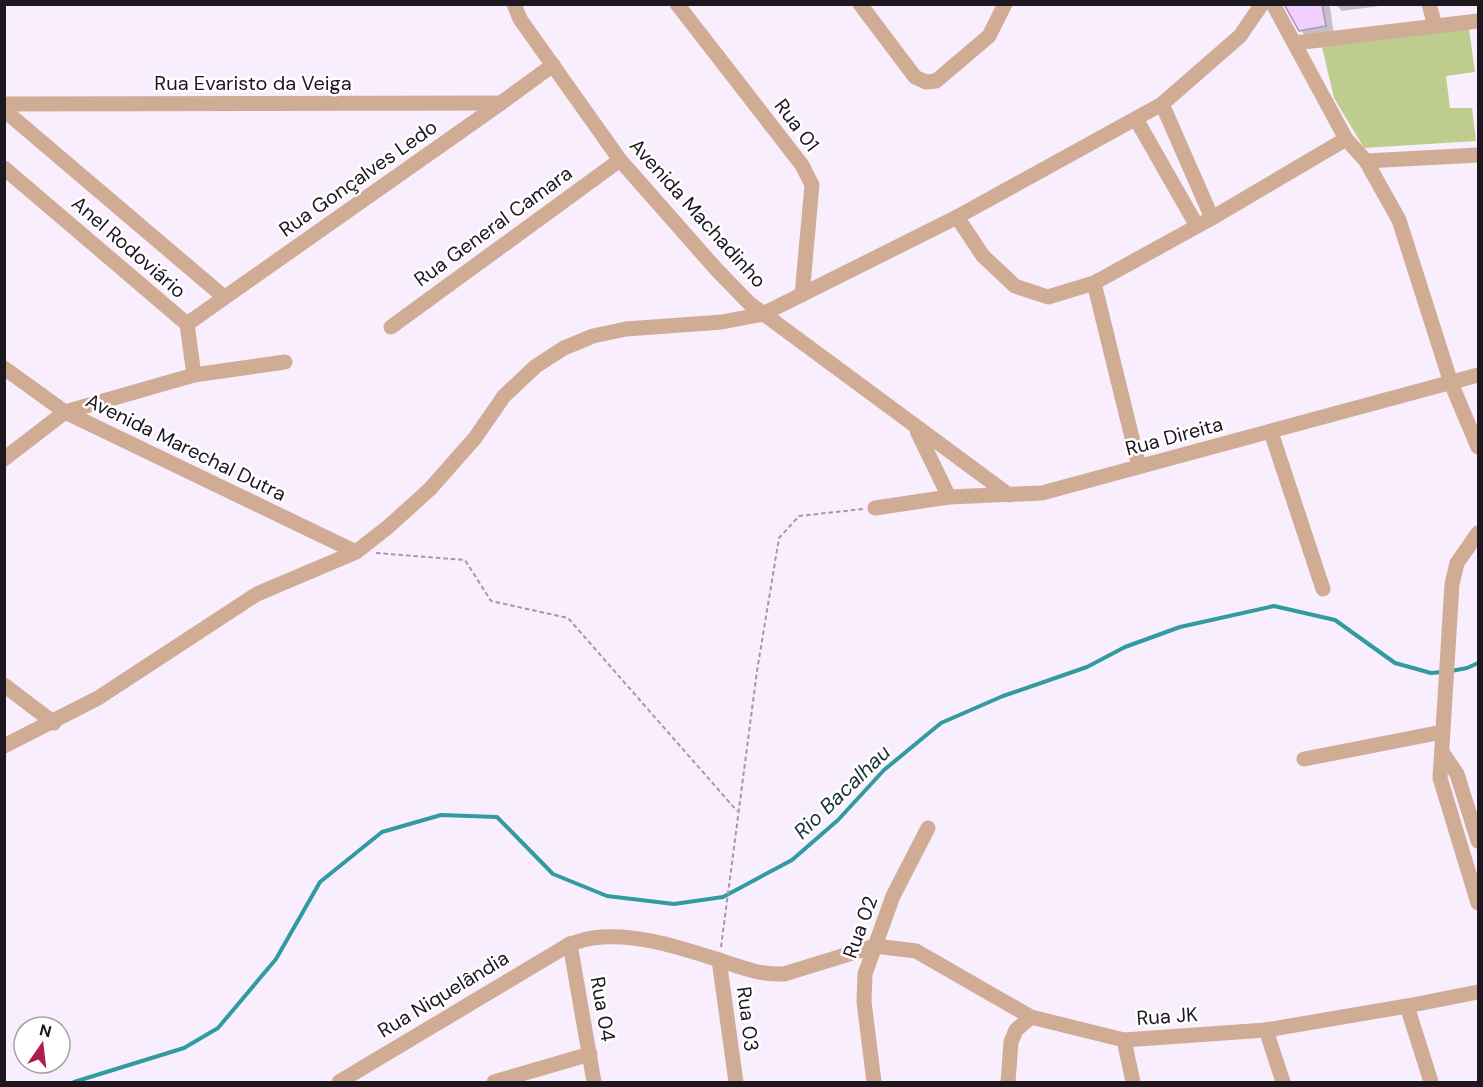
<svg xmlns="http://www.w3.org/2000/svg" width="1483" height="1087" font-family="'DM Sans',sans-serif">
<rect width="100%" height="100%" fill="#f9eefd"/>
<path fill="#becc8e" d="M 1469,29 L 1475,72 L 1446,76 L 1450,108 L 1472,108 L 1476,141 L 1364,148 L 1334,98 L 1322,47 Z"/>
<g fill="#0003">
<path d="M 1286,4 L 1327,4 L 1330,7 L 1334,35 L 1309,40 L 1300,30 Z"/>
<path d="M 1335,4 L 1395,4 L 1342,11 Z"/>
</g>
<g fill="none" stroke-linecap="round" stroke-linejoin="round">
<g stroke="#319ba0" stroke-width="4">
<path d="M 1451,671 L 1467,668 L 1478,663"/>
<path d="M 74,1082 L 184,1048 L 218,1028 L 276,959 L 320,882 L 382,832 L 441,815 L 497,817 L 553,874 L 607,896 L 674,904 L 723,897 L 792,860 L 838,820 L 884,770 L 941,723 L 1003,696 L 1087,667 L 1125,647 L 1180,627 L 1274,606 L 1335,620 L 1395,663 L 1431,673 L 1443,672"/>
</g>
</g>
<path fill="#f1cffe" stroke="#a796ad" stroke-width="1.5" d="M 1284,4 L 1322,4 L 1326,26 L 1299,31 Z"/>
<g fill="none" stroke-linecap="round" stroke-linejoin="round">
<g stroke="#a299a6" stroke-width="2" stroke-dasharray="4.5 3" stroke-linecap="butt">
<path d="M 376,553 L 465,560 L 491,601 L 568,618 L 737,811"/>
<path d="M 721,947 L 757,671 L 779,538 L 799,516 L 863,509"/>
</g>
<g stroke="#d1ac94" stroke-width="15">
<path d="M 514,4 L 520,19 L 620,160 L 716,269 L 749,303 L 1009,495"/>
<path d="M 677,4 L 802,165 L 812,185 L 802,295"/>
<path d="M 860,4 L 915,77 L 926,82 L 936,81 L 989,36 L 1005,4"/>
<path d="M 1273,4 L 1346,139 L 1366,161 L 1399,220 L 1451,383 L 1478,447"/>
<path d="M 1429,4 L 1435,26"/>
<path d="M 1295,43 L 1478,21"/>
<path d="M 4,104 L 501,103"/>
<path d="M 1162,104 L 1212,218"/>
<path d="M 4,110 L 224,297"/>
<path d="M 1136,119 L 1197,226"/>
<path d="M 1366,161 L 1478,155"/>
<path d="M 4,168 L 187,324 L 194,375"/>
<path d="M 957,217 L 983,256 L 1015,286 L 1048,297 L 1094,283 L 1212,218 L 1346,139"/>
<path d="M 1094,283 L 1139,466"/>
<path d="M 187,324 L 501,103 L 553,65"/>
<path d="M 391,327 L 620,160"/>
<path d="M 4,368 L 65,412 L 356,552"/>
<path d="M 917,431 L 949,497"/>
<path d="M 1271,432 L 1323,589"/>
<path d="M 4,459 L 65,412 L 194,375 L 285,362"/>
<path d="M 875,508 L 949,497 L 1042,493 L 1478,375"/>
<path d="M 1478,533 L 1457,563 L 1452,584 L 1440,778 L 1478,903"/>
<path d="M 4,685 L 54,723"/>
<path d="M 4,746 L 98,698 L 257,594 L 356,552 L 388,527 L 430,489 L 475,438 L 504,396 L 536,366 L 564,348 L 593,336 L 626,329 L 722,322 L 763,314 L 957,217 L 1162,104 L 1240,36 L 1262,4"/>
<path d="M 1442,752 L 1457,774 L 1478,841"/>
<path d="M 1304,759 L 1442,732"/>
<path d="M 570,944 L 594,1082"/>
<path d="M 719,960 L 736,1082"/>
<path d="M 1407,1006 L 1431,1082"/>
<path d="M 1266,1030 L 1283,1082"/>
<path d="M 1124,1040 L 1133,1082"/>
<path d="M 339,1082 L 570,944 C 577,942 585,939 593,938 C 633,932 678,947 716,959 C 740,967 759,975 784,974 L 875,946 L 916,951 L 1031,1017 L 1124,1040 L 1266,1030 L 1407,1006 L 1478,992"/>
<path d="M 494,1082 L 590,1054"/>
<path d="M 874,1082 L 864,1002 L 865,974 L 893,896 L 928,828"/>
<path d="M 1008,1082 L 1011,1042 L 1016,1030 L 1031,1017"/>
</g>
</g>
<g text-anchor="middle" stroke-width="5" stroke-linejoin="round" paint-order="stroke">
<g font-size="20" fill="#1d171f" stroke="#fff">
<text x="253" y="90">Rua Evaristo da Veiga</text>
<text transform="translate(797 125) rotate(53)" y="7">Rua 01</text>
<text transform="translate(358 178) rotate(-35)" y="7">Rua Gonçalves Ledo</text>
<text transform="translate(698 213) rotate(48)" y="7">Avenida Machadinho</text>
<text transform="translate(493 226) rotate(-36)" y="7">Rua General Camara</text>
<text transform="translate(129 247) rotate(41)" y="7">Anel Rodoviário</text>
<text transform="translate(1174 436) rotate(-15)" y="7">Rua Direita</text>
<text transform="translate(186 447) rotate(26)" y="7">Avenida Marechal Dutra</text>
<text transform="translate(860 927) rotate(-70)" y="7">Rua 02</text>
<text transform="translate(443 994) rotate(-31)" y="7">Rua Niquelândia</text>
<text transform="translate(603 1009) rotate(80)" y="7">Rua 04</text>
<text transform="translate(1167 1016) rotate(-4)" y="7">Rua JK</text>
<text transform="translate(748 1019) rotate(83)" y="7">Rua 03</text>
</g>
<g font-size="21" font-style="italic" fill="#1b3334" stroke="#fff">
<text transform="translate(842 792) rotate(-44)" y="7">Rio Bacalhau</text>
</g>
</g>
<rect width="1483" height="1087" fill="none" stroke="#1d171f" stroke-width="12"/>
<g transform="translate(42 1045) rotate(14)"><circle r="28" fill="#ffffff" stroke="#a5a2a5" stroke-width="1.5"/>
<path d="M0-4.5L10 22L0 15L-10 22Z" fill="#ae1d50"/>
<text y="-9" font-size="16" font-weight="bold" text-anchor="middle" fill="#1d171f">N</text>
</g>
</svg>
